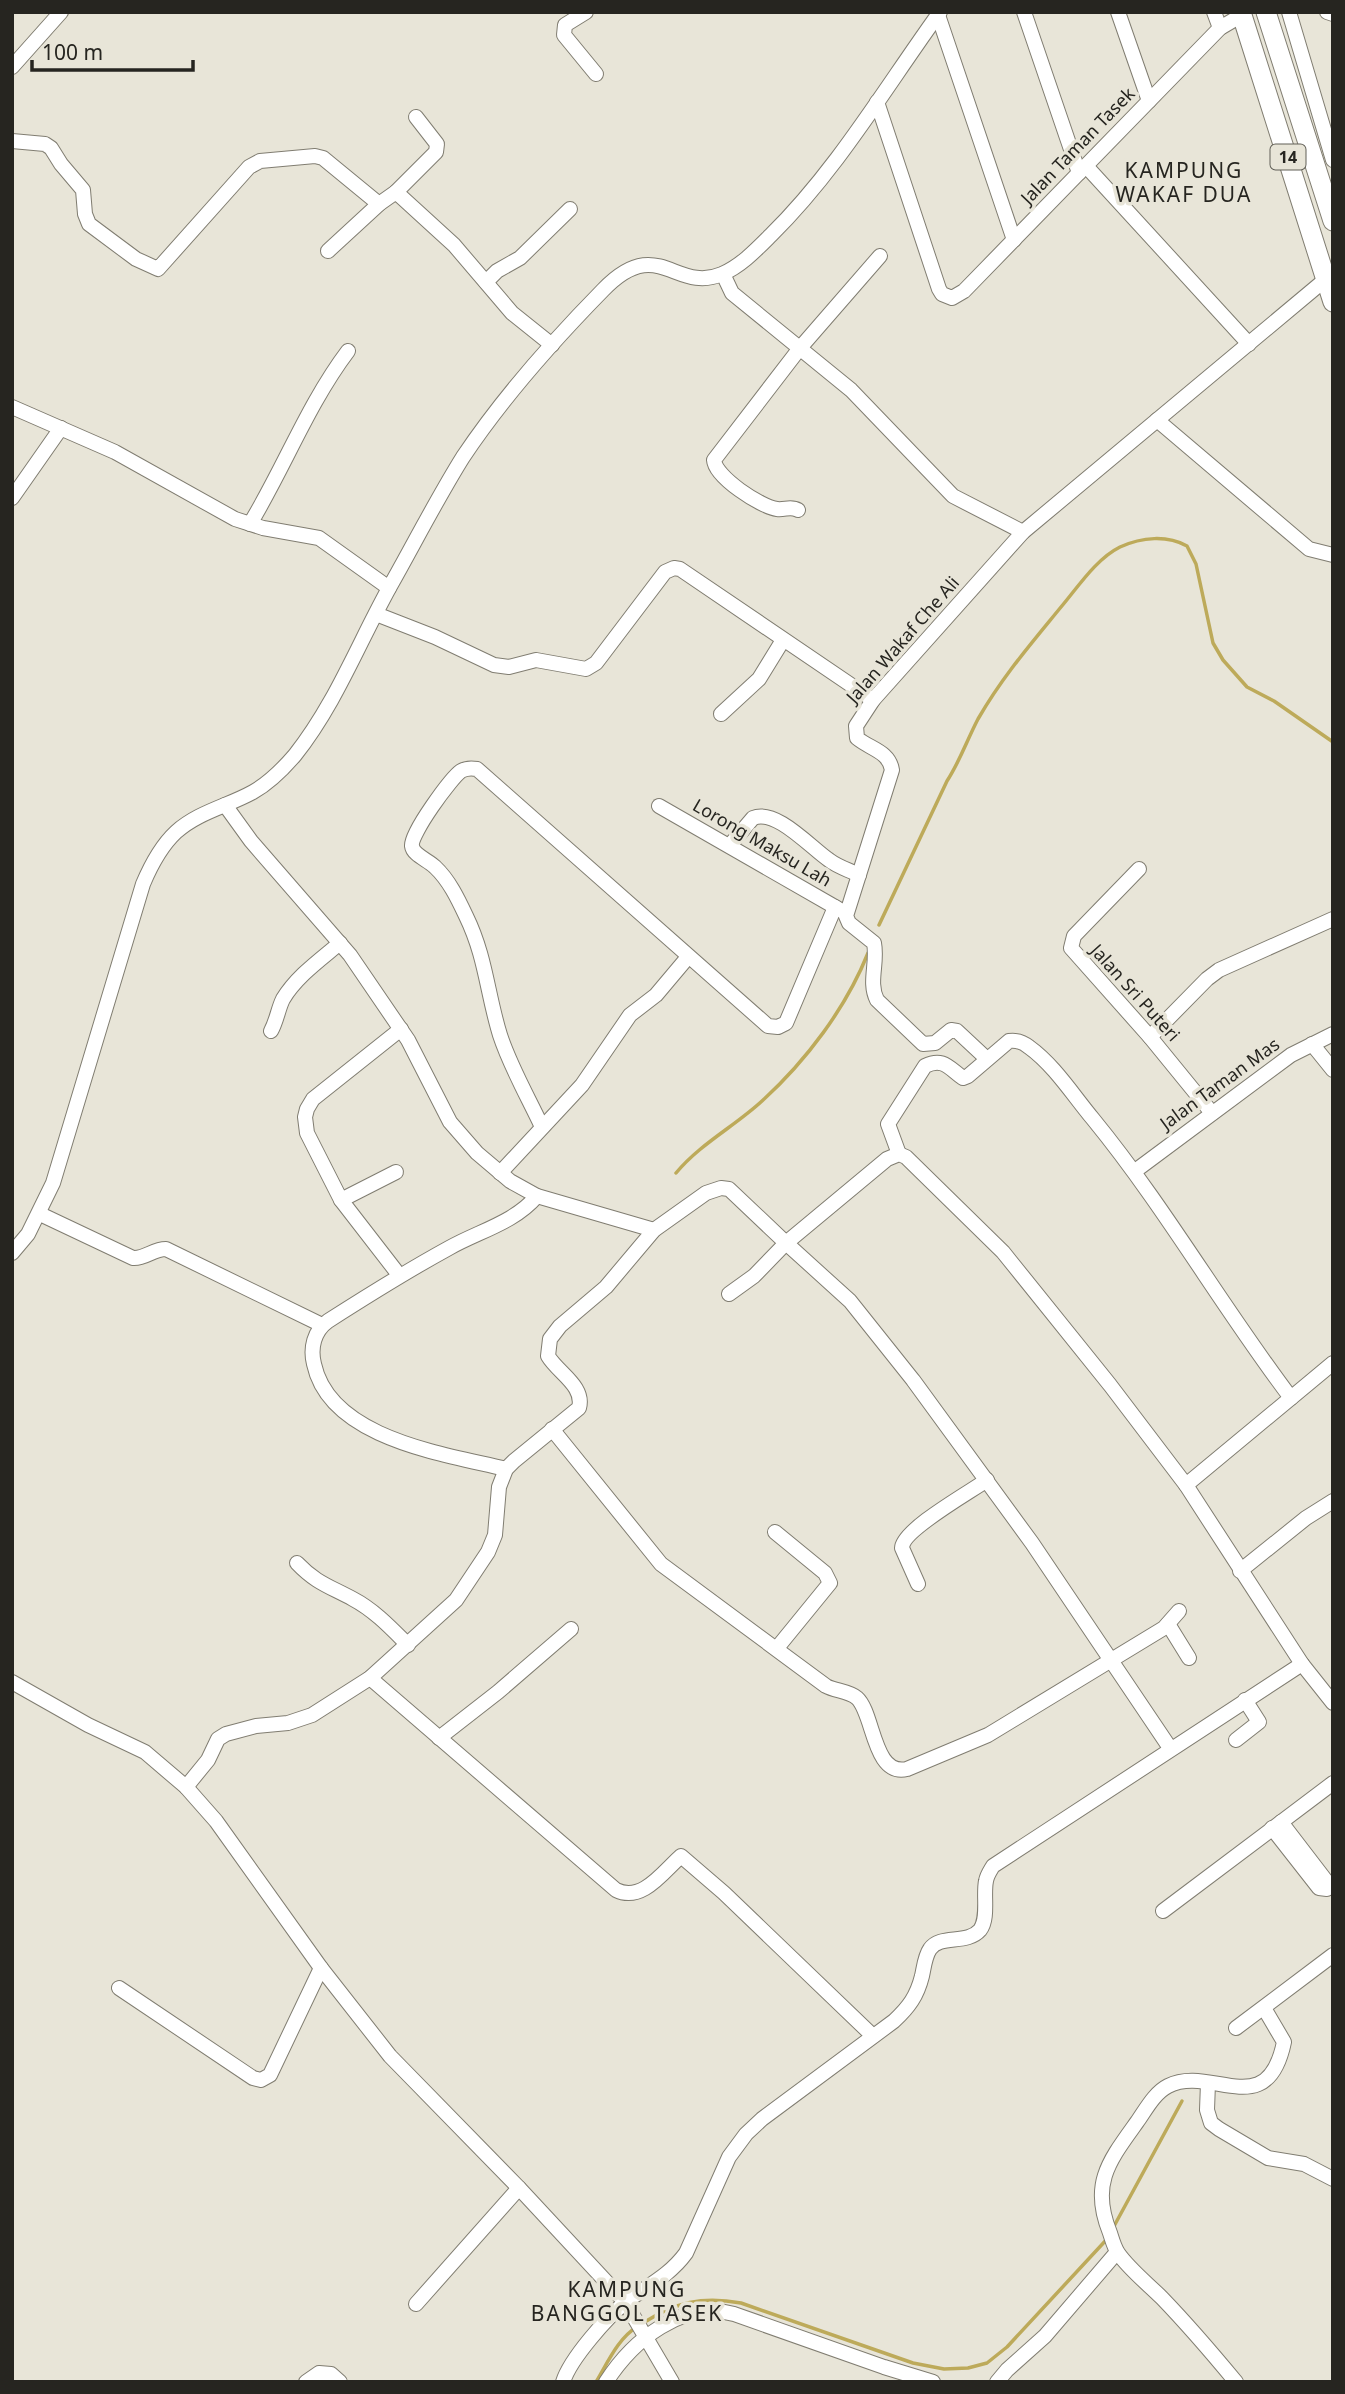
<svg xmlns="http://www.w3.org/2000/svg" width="1345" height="2394" font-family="'Noto Sans',sans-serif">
<rect width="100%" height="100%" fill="#e8e5d8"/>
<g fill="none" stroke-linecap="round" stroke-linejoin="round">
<g stroke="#bdaa5a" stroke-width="3.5">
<path d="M 879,925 L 947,781 C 960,761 967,740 978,719 C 1003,676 1030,645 1061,607 C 1078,587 1096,559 1120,547 C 1142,537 1167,535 1187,546 L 1196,564 L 1213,643 L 1223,660 L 1247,687 L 1274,701 L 1333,742"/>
<path d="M 676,1173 C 700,1144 735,1126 762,1101 C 806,1061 846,1008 868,953"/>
<path d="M 1113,2228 L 1182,2101"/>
<path d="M 643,2323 C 676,2302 702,2296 741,2303 L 913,2363 L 944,2369 L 968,2368 L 987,2363 L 1007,2347 L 1108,2238"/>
<path d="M 596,2382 C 607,2364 618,2338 637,2327"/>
</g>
<defs>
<g id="minor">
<path d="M 586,12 L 565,25 L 564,35 L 596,74"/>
<path d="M 1024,12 L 1079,173"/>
<path d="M 1118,12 L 1149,101"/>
<path d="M 1214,12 L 1220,28"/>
<path d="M 1289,12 L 1333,160"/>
<path d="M 1327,12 L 1333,14"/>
<path d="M 938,15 L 1014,240"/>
<path d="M 12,67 L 61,12"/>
<path d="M 877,102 L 939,289 L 942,294 L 952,298 L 964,291 L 1220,28 L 1242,15"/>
<path d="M 12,141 L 45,144 L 51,148 L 61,164 L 83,190 L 85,214 L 89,224 L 136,259 L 158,269 L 249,167 L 260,161 L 315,156 L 323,158 L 379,204"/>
<path d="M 1086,166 L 1249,344"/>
<path d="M 396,192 L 436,152 L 437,144 L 416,117"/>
<path d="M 328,251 L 379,204 L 396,192 L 454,245 L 512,313 L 552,345"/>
<path d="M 723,274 L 732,293 L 851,390 L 953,496 L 1023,532"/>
<path d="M 486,282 L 497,271 L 520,258 L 570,209"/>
<path d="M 12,407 L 115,452 L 235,519 L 263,528 L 319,538 L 389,588"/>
<path d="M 1157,420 L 1309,549 L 1333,555"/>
<path d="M 12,498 L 61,428"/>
<path d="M 798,510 C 791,506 785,510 777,509 C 761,507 715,477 714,460 L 800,348 L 880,256"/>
<path d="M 250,524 C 284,468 308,404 348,351"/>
<path d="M 376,614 L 435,637 L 494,665 L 509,667 L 536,660 L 586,669 L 596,663 L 665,572 L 674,568 L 680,569 L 873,700"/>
<path d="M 721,714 L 759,679 L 783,640"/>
<path d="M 225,805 L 251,841 L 350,955 L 408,1040 L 450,1122 L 477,1153 L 510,1181 L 537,1196 L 654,1230"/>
<path d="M 659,806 L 842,911"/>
<path d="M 730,845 L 753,818 C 776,808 811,848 829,860 C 838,867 849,870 859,875"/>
<path d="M 1139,869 L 1074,936 L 1071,948 L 1150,1037 L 1212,1113"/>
<path d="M 271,1031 C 277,1020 278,1009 283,999 C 297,976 320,960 340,943"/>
<path d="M 1150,1037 L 1207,979 L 1219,970 L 1333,919"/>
<path d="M 1312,1044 L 1333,1070"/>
<path d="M 987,1059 L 957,1031 L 951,1030 L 935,1043 L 923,1044 L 877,1000 C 868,982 878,963 874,943 L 849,923 L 846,916 L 892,770 C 889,751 870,749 857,738 L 856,726 L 873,700 L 1023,532 L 1326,279"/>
<path d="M 542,1127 C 528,1097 510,1066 500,1035 C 487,993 486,957 466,916 C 458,899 449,880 435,867 C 428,860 413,855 412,846 C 410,834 451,778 461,771 C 466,768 471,768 477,769 L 768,1026 L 778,1027 L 786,1023 L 835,907"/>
<path d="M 899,1154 L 888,1124 L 925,1066 C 943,1057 949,1068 963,1078 L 968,1076 L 1009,1041 C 1016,1040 1023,1042 1029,1047 C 1054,1065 1073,1095 1093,1119 C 1165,1207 1222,1307 1291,1398"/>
<path d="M 1135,1171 L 1291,1055 L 1333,1034"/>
<path d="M 500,1173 L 582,1085 L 630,1015 L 656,995 L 688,957"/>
<path d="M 341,1200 L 396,1172"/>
<path d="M 40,1214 L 133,1258 C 145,1259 153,1249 166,1249 L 322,1325"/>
<path d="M 12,1253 L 28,1234 L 53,1183 L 143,884 C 151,865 161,846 176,832 C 198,812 228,806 253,792 C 269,783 283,769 295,755 C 337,702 360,639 393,581 C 416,540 438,497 463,457 C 503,397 553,341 603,290 C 658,233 675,294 722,274 C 741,266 757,249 771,235 C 837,170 885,88 940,12"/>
<path d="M 399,1275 L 341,1200 L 307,1133 L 305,1117 L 307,1109 L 313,1099 L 401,1029"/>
<path d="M 729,1294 L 754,1276 L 786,1243 L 850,1301 L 913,1380 L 1032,1543 L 1170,1748"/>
<path d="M 552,1429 L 661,1564 L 826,1686 C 835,1691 849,1691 857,1698 C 874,1713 873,1777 907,1769 L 988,1735 L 1164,1628 L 1179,1611"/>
<path d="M 506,1469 C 445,1454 330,1439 314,1364 C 310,1348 314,1331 328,1321 C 367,1296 407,1271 449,1248 C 479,1231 514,1223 537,1196"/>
<path d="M 1186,1485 L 1333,1363"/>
<path d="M 775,1532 L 825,1573 L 830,1583 L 777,1648"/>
<path d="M 297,1563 C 316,1583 329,1586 353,1599 C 374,1610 391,1628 408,1645"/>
<path d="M 1240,1571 L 1306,1518 L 1333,1501"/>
<path d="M 918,1584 L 902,1548 C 902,1530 970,1492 987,1480"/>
<path d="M 1168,1624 L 1189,1658"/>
<path d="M 370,1678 L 616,1890 C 642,1903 663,1872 681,1856 L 724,1893 L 873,2036"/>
<path d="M 12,1682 L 88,1725 L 145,1752 L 186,1787 L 216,1821 L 321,1968 L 390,2056 L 519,2188 L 625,2302 L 672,2382"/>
<path d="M 439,1738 L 498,1692 L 571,1629"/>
<path d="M 1236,1740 L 1259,1722 L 1245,1700"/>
<path d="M 186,1787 L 208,1760 L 218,1739 L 226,1734 L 256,1726 L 288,1723 L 312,1715 L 370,1678 L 456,1600 L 488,1552 L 495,1535 L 499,1487 L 506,1469 L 514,1461 L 579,1408 C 585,1386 558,1373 548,1356 L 550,1339 L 560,1326 L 606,1287 L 654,1230 L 706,1193 L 721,1188 L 729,1189 L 786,1243 L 887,1159 L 899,1154 L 906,1157 L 1003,1252 L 1110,1385 L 1186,1485 L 1302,1664 L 1333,1703"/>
<path d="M 1272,1828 L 1319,1888 L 1327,1889 L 1327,1882 L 1281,1822"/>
<path d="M 1163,1911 L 1333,1783"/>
<path d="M 119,1988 L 253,2078 L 261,2080 L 270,2075 L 321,1968"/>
<path d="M 1236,2028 L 1333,1955"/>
<path d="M 1208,2083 L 1207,2110 L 1211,2123 L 1219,2129 L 1268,2158 L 1304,2164 L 1333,2179"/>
<path d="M 416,2304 L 519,2188"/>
<path d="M 306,2382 L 319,2373 L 331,2374 L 340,2382"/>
<path d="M 563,2382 C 570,2359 608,2316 627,2301 C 649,2285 670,2275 686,2253 L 729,2157 L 746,2134 L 762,2119 L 894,2021 C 909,2007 917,1996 922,1976 C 924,1967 925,1956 930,1949 C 940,1934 967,1945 980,1930 C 989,1918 983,1895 986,1881 C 987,1875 990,1871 993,1866 L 1302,1664"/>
<path d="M 606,2382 C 633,2340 682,2300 734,2314 L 884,2367 L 933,2382"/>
<path d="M 997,2382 L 1007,2370 L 1045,2336 L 1117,2252"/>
<path d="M 1236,2382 C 1212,2353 1188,2325 1162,2298 C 1148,2284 1129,2269 1118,2253 C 1114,2247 1112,2239 1110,2233 C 1090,2184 1109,2161 1137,2122 C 1145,2111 1154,2093 1168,2086 C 1211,2064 1267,2124 1284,2042 L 1264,2008"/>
</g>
<g id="highway">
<path d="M 1241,12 L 1333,302"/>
<path d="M 1266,12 L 1333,221"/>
</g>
</defs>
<use href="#minor" stroke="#807d71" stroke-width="16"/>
<use href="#highway" stroke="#807d71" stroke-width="21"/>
<use href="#minor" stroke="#fff" stroke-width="14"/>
<use href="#highway" stroke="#fff" stroke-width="19"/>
</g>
<g text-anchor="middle" stroke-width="7" stroke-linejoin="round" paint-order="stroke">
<rect fill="#e8e5d8" stroke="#605f57" stroke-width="2" x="1270.5" y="144.5" width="35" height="25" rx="5"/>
<g font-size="16" font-weight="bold" fill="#262520">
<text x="1288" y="163">14</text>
</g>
<g font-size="18" fill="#262520" stroke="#e8e5d8">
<text transform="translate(1078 146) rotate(-46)" y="6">Jalan Taman Tasek</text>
<text transform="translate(903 640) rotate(-49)" y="6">Jalan Wakaf Che Ali</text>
<text transform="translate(762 843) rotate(30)" y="6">Lorong Maksu Lah</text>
<text transform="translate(1135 993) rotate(48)" y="6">Jalan Sri Puteri</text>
<text transform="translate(1220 1084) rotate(-36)" y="6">Jalan Taman Mas</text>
</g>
<g font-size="21" letter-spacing="2" fill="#262520" stroke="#e8e5d8">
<text x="1184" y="178">KAMPUNG<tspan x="1184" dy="24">WAKAF DUA</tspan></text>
<text x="627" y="2297">KAMPUNG<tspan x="627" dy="24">BANGGOL TASEK</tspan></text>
</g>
</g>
<rect width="1345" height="2394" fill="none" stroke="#262520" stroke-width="28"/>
<path d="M32 60v10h161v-10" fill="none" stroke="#262520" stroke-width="3.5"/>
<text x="42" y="60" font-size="21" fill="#262520" stroke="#e8e5d8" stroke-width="5" paint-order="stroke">100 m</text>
</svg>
